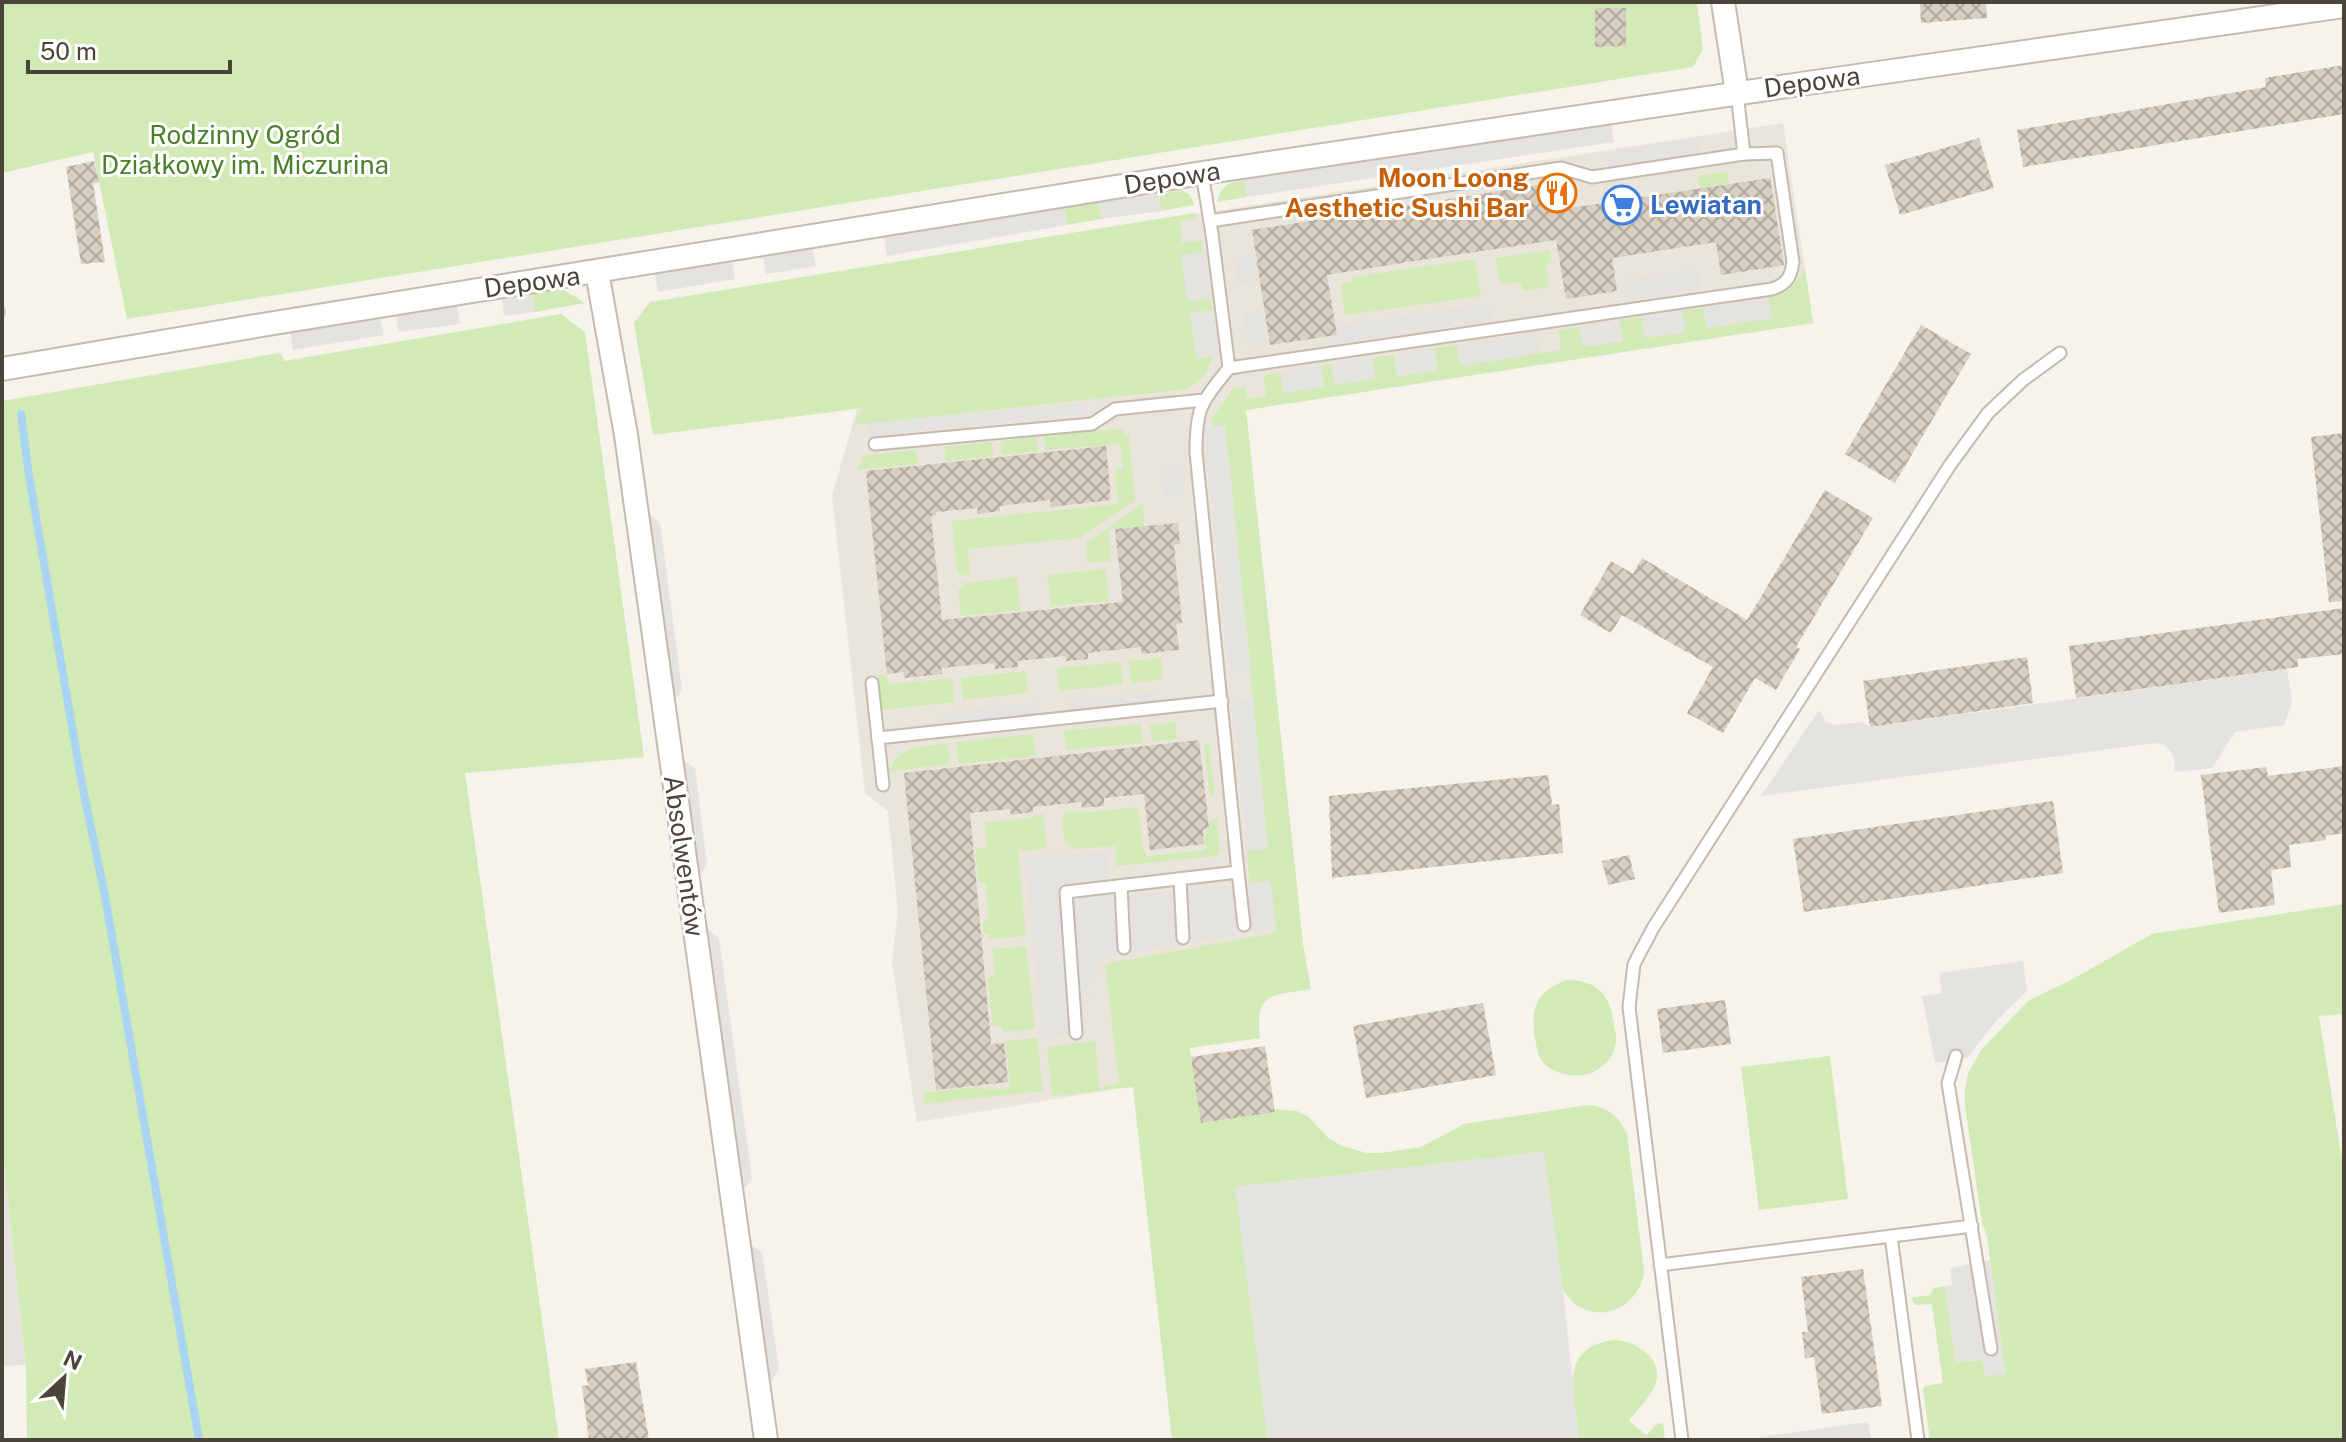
<svg xmlns="http://www.w3.org/2000/svg" width="2346" height="1442" font-family="'Public Sans',sans-serif">
<defs>
<pattern id="building-cross-hatch" width="8" height="8" patternUnits="userSpaceOnUse" patternTransform="scale(2)"><rect width="8" height="8" fill="#d8cfc1"/><path d="M0 0l8 8M0 8l8-8" fill="none" stroke="#b1aa9e"/></pattern>
</defs>
<rect width="100%" height="100%" fill="#f6f3ec"/>
<path fill="#eae5da" d="M 1783,123 L 1813,323 L 1246,410 L 1303,945 L 1133,1086 L 917,1122 L 892,963 L 898,910 L 888,811 L 865,793 L 832,496 L 857,409 L 1187,368 L 1169,218 Z"/>
<path fill="#e6e2dd" d="M 2,1146 L 26,1365 L 2,1366 Z"/>
<g fill="#d2eab5">
<path d="M 2,2 L 1697,2 L 1703,49 L 1693,67 L 127,319 L 93,152 L 2,173 Z"/>
<path d="M 1727,171 L 1729,183 L 1700,188 L 1698,176 Z"/>
<path d="M 1244,180 L 1247,197 L 1217,202 C 1221,186 1228,182 1244,180 Z"/>
<path d="M 1181,190 L 1189,194 L 1195,205 L 1161,211 L 1159,194 Z"/>
<path d="M 1099,202 L 1101,219 L 1067,225 L 1064,207 Z"/>
<path d="M 1194,213 L 1197,215 L 1197,218 L 1180,221 L 1182,243 L 1202,240 L 1203,252 L 1181,255 L 1188,301 L 1211,298 L 1212,310 L 1190,314 L 1197,359 L 1214,357 L 1203,377 L 1188,389 L 853,425 L 863,408 L 653,435 L 634,323 L 650,302 Z"/>
<path d="M 1550,250 L 1552,262 L 1546,264 L 1549,287 L 1523,291 L 1521,282 L 1500,285 L 1496,258 Z"/>
<path d="M 1475,259 L 1481,296 L 1345,315 L 1341,284 L 1352,282 L 1352,277 Z"/>
<path d="M 1805,268 L 1813,323 L 1246,410 L 1303,944 L 1311,989 C 1272,996 1254,991 1260,1038 L 1190,1048 L 1201,1123 L 1275,1112 L 1276,1109 L 1297,1111 L 1309,1117 L 1328,1138 L 1342,1146 L 1367,1153 L 1381,1153 L 1421,1147 L 1464,1124 L 1587,1105 C 1607,1106 1619,1116 1627,1134 L 1644,1271 C 1641,1301 1610,1322 1582,1308 C 1574,1305 1568,1297 1563,1290 L 1543,1152 L 1236,1187 L 1268,1440 L 1172,1440 L 1133,1087 L 1103,1090 L 1102,1086 L 1119,1083 L 1105,964 L 1276,933 L 1271,884 L 1250,886 L 1247,851 L 1268,848 L 1225,426 L 1213,426 L 1212,418 L 1232,389 L 1245,386 L 1247,399 L 1266,396 L 1264,376 L 1280,372 L 1284,393 L 1324,386 L 1321,366 L 1331,364 L 1335,385 L 1375,378 L 1372,358 L 1394,355 L 1397,376 L 1437,370 L 1434,348 L 1457,345 L 1460,365 L 1561,350 L 1559,330 L 1579,327 L 1583,347 L 1622,341 L 1619,320 L 1642,317 L 1645,338 L 1685,332 L 1682,311 L 1703,308 L 1708,328 L 1771,318 L 1768,297 C 1788,293 1796,286 1805,268 Z"/>
<path d="M 564,290 L 585,303 L 535,312 L 532,294 Z"/>
<path d="M 561,314 L 585,332 L 644,757 L 465,773 L 559,1440 L 27,1440 L 26,1365 L 2,1146 L 2,401 L 273,354 L 281,353 L 284,361 Z"/>
<path d="M 1120,429 L 1129,436 L 1135,500 L 1081,538 L 968,549 L 970,575 L 963,576 L 957,571 L 952,521 L 1118,504 L 1115,470 L 1123,469 L 1120,444 L 1045,450 L 1044,436 Z"/>
<path d="M 1036,437 L 1038,451 L 1002,455 L 1000,441 Z"/>
<path d="M 992,442 L 993,456 L 946,461 L 944,447 Z"/>
<path d="M 916,450 L 918,464 L 858,470 L 863,456 Z"/>
<path d="M 1143,504 L 1144,526 L 1109,529 L 1111,561 L 1087,563 L 1086,543 Z"/>
<path d="M 1106,569 L 1109,601 L 1051,606 L 1047,575 Z"/>
<path d="M 1017,577 L 1020,610 L 961,616 L 958,591 L 964,583 Z"/>
<path d="M 1161,658 L 1163,679 L 1131,683 L 1129,661 Z"/>
<path d="M 1121,662 L 1123,684 L 1059,691 L 1057,668 Z"/>
<path d="M 1026,671 L 1028,693 L 963,700 L 961,678 Z"/>
<path d="M 878,675 L 887,675 L 888,681 L 892,684 L 952,678 L 955,702 L 882,710 Z"/>
<path d="M 1175,722 L 1177,739 L 1152,742 L 1150,725 Z"/>
<path d="M 1141,724 L 1143,743 L 1066,750 L 1064,731 Z"/>
<path d="M 1033,734 L 1036,756 L 959,764 L 956,742 Z"/>
<path d="M 948,744 L 950,764 L 890,771 C 896,745 926,746 948,744 Z"/>
<path d="M 1209,744 L 1215,795 L 1210,796 L 1204,745 Z"/>
<path d="M 1138,807 L 1143,848 L 1147,856 L 1206,850 L 1205,833 L 1210,828 L 1209,820 L 1217,819 L 1220,851 L 1217,856 L 1117,866 L 1115,846 L 1074,849 L 1065,843 L 1062,817 L 1066,813 L 1078,811 L 1081,813 Z"/>
<path d="M 1043,814 L 1047,848 L 1018,852 L 1026,936 L 990,939 L 989,934 L 984,934 L 983,923 L 989,917 L 986,884 L 978,881 L 975,849 L 987,848 L 984,822 L 1033,818 L 1034,815 Z"/>
<path d="M 2344,904 L 2344,1014 L 2319,1016 L 2344,1173 L 2344,1440 L 1930,1440 L 1923,1389 L 1925,1386 L 1943,1383 L 1932,1304 L 1915,1305 L 1911,1298 L 1930,1295 L 1934,1288 L 1945,1286 L 1956,1362 L 1980,1360 L 2005,1374 L 1987,1236 L 1982,1223 L 1965,1106 L 1965,1090 L 1968,1073 L 1982,1049 L 2028,1001 L 2071,980 L 2152,934 Z"/>
<path d="M 1026,946 L 1035,1029 L 1003,1032 L 1002,1026 L 993,1027 L 988,978 L 995,976 L 992,949 Z"/>
<path d="M 1567,980 C 1595,981 1608,991 1613,1019 C 1614,1025 1616,1032 1616,1038 C 1617,1062 1592,1079 1569,1075 C 1557,1073 1545,1068 1539,1056 C 1537,1050 1536,1044 1535,1038 C 1530,1007 1537,991 1567,980 Z"/>
<path d="M 1037,1038 L 1043,1091 L 925,1104 L 924,1093 L 983,1086 L 983,1090 L 1010,1088 L 1006,1041 Z"/>
<path d="M 1095,1041 L 1100,1091 L 1052,1096 L 1047,1047 Z"/>
<path d="M 1830,1056 L 1848,1199 L 1759,1210 L 1741,1067 Z"/>
<path d="M 1616,1340 C 1637,1342 1663,1358 1656,1383 C 1652,1396 1637,1409 1629,1421 L 1646,1435 L 1657,1424 L 1663,1423 L 1665,1440 L 1579,1440 C 1574,1399 1556,1345 1616,1340 Z"/>
</g>
<g fill="#e5e3e0">
<path d="M 1611,124 L 1614,142 L 1247,197 L 1244,180 Z"/>
<path d="M 1698,137 L 1701,152 L 1608,166 L 1606,152 Z"/>
<path d="M 1159,194 L 1161,211 L 1101,219 L 1099,202 Z"/>
<path d="M 1064,207 L 1067,225 L 887,256 L 884,238 Z"/>
<path d="M 813,248 L 816,266 L 766,274 L 763,257 Z"/>
<path d="M 1203,252 L 1211,298 L 1188,301 L 1181,255 Z"/>
<path d="M 1255,254 L 1259,282 L 1238,285 L 1234,257 Z"/>
<path d="M 732,262 L 735,279 L 658,292 L 655,274 Z"/>
<path d="M 1698,268 L 1701,288 L 1627,299 L 1624,279 Z"/>
<path d="M 532,294 L 535,312 L 504,316 L 502,298 Z"/>
<path d="M 1768,297 L 1772,318 L 1707,328 L 1704,308 Z"/>
<path d="M 1489,303 L 1492,321 L 1339,343 L 1336,326 Z"/>
<path d="M 457,306 L 460,324 L 399,332 L 396,315 Z"/>
<path d="M 1212,310 L 1220,356 L 1197,359 L 1190,313 Z"/>
<path d="M 1263,310 L 1268,345 L 1248,348 L 1243,313 Z"/>
<path d="M 1682,311 L 1686,332 L 1645,338 L 1642,317 Z"/>
<path d="M 380,318 L 384,335 L 293,350 L 290,333 Z"/>
<path d="M 1619,320 L 1623,341 L 1583,347 L 1579,327 Z"/>
<path d="M 1537,332 L 1541,353 L 1460,366 L 1457,345 Z"/>
<path d="M 1434,348 L 1438,370 L 1397,376 L 1394,355 Z"/>
<path d="M 1372,358 L 1375,378 L 1335,385 L 1331,364 Z"/>
<path d="M 1321,366 L 1324,386 L 1284,393 L 1280,372 Z"/>
<path d="M 1088,402 L 1089,414 L 869,436 L 868,424 L 871,423 Z"/>
<path d="M 1225,425 L 1251,671 L 1229,673 L 1204,427 Z"/>
<path d="M 1182,465 L 1185,494 L 1164,496 L 1161,467 Z"/>
<path d="M 648,513 L 660,523 L 682,690 L 674,701 Z"/>
<path d="M 2287,669 L 2292,703 L 2284,725 L 2235,732 L 2212,768 L 2174,772 L 2175,760 L 2170,751 L 2164,745 L 2155,743 L 1761,796 L 1819,710 L 1826,722 L 1836,725 L 1863,722 L 1870,727 Z"/>
<path d="M 1159,691 L 1160,703 L 1067,712 L 1066,700 Z"/>
<path d="M 1252,699 L 1268,849 L 1247,851 L 1232,701 Z"/>
<path d="M 1039,702 L 1040,714 L 942,724 L 941,712 Z"/>
<path d="M 682,760 L 695,768 L 707,865 L 700,874 Z"/>
<path d="M 1107,851 L 1111,897 L 1270,881 L 1276,927 L 1097,959 L 1098,977 L 1088,978 L 1090,999 L 1080,1000 L 1083,1034 L 1043,1038 L 1024,856 Z"/>
<path d="M 708,929 L 719,938 L 752,1179 L 743,1190 Z"/>
<path d="M 2023,961 L 2027,991 L 1996,1021 L 1967,1058 L 1935,1063 L 1922,996 L 1942,993 L 1939,973 Z"/>
<path d="M 1544,1152 L 1563,1290 L 1579,1440 L 1268,1440 L 1235,1187 Z"/>
<path d="M 750,1244 L 762,1252 L 779,1369 L 771,1382 Z"/>
<path d="M 1990,1260 L 2005,1374 L 1985,1376 L 1982,1362 L 1980,1360 L 1956,1362 L 1945,1286 L 1952,1285 L 1950,1268 Z"/>
<path d="M 1868,1422 L 1871,1440 L 1739,1440 Z"/>
</g>
<g fill="none" stroke-linecap="round" stroke-linejoin="round">
<g stroke="#a9d4f2" stroke-width="8">
<path d="M 2,311 L 2,313"/>
<path d="M 21,414 L 29,476 L 81,779 L 105,896 L 199,1440"/>
</g>
</g>
<g fill="url(#building-cross-hatch)">
<path d="M 1920,2 L 1986,2 L 1987,18 L 1921,23 Z"/>
<path d="M 1595,8 L 1626,8 L 1626,46 L 1595,47 Z"/>
<path d="M 2344,65 L 2344,114 L 2023,167 L 2017,130 L 2266,87 L 2265,78 Z"/>
<path d="M 1979,138 L 1994,188 L 1900,215 L 1885,165 Z"/>
<path d="M 94,161 L 99,182 L 93,183 L 105,262 L 81,264 L 66,167 Z"/>
<path d="M 1770,178 L 1784,265 L 1721,275 L 1716,242 L 1612,258 L 1617,291 L 1566,299 L 1556,240 L 1414,261 L 1327,275 L 1337,335 L 1270,345 L 1252,230 L 1558,182 L 1563,209 Z"/>
<path d="M 1921,325 L 1971,354 L 1895,483 L 1845,454 Z"/>
<path d="M 2344,433 L 2344,601 L 2329,602 L 2311,437 Z"/>
<path d="M 1106,446 L 1111,500 L 1051,507 L 1050,500 L 1000,506 L 1000,511 L 978,514 L 977,508 L 936,512 L 936,515 L 931,516 L 942,620 L 1123,602 L 1115,529 L 1178,523 L 1180,544 L 1174,545 L 1182,623 L 1176,624 L 1179,650 L 1142,654 L 1141,647 L 1088,653 L 1088,659 L 1066,661 L 1065,656 L 1017,661 L 1018,667 L 995,669 L 994,663 L 941,668 L 942,674 L 904,678 L 904,672 L 887,674 L 866,471 Z"/>
<path d="M 1825,490 L 1873,518 L 1796,647 L 1800,649 L 1776,690 L 1755,678 L 1723,733 L 1687,713 L 1713,667 L 1622,615 L 1611,633 L 1580,615 L 1611,561 L 1633,574 L 1642,558 L 1747,620 Z"/>
<path d="M 2344,608 L 2344,654 L 2297,659 L 2298,667 L 2076,698 L 2069,646 Z"/>
<path d="M 2027,657 L 2033,703 L 1870,727 L 1863,681 Z"/>
<path d="M 1199,740 L 1209,828 L 1203,829 L 1204,844 L 1150,850 L 1144,794 L 1104,798 L 1104,806 L 1082,808 L 1081,802 L 1033,807 L 1033,812 L 1011,815 L 1010,809 L 970,813 L 991,1044 L 1004,1043 L 1008,1082 L 936,1090 L 904,773 Z"/>
<path d="M 2344,766 L 2344,833 L 2325,836 L 2326,840 L 2289,845 L 2291,867 L 2271,870 L 2275,905 L 2219,913 L 2201,775 L 2266,767 L 2268,776 Z"/>
<path d="M 1548,775 L 1552,805 L 1559,804 L 1563,853 L 1332,878 L 1329,796 Z"/>
<path d="M 2053,801 L 2063,873 L 1804,912 L 1793,839 Z"/>
<path d="M 1629,855 L 1635,879 L 1608,885 L 1602,861 Z"/>
<path d="M 1725,1000 L 1731,1044 L 1663,1053 L 1657,1009 Z"/>
<path d="M 1483,1003 L 1496,1075 L 1366,1098 L 1353,1026 Z"/>
<path d="M 1265,1046 L 1275,1112 L 1201,1123 L 1191,1057 Z"/>
<path d="M 1863,1269 L 1882,1406 L 1822,1414 L 1814,1357 L 1805,1358 L 1802,1332 L 1808,1332 L 1801,1277 Z"/>
<path d="M 636,1362 L 649,1440 L 589,1440 L 582,1386 L 588,1385 L 585,1369 Z"/>
</g>
<g fill="none" stroke-linecap="round" stroke-linejoin="round">
<defs>
<g id="service">
<path d="M 1210,221 L 1561,168 L 1592,177 L 1744,154"/>
<path d="M 1229,368 L 1772,289 C 1787,284 1791,277 1793,262 L 1777,153 L 1744,154 L 1737,93"/>
<path d="M 875,444 L 1092,424 L 1115,409 L 1204,400"/>
<path d="M 872,683 L 883,785"/>
<path d="M 878,738 L 1222,701"/>
<path d="M 1238,872 L 1244,925"/>
<path d="M 1180,879 L 1183,938"/>
<path d="M 1121,886 L 1124,948"/>
<path d="M 1076,1033 L 1066,892 L 1238,872 L 1196,452 C 1196,407 1201,403 1229,368 L 1212,234 L 1202,173"/>
<path d="M 1956,1056 L 1948,1083 L 1991,1349"/>
<path d="M 1891,1236 L 1918,1440"/>
<path d="M 1660,1265 L 1972,1226"/>
<path d="M 1682,1440 L 1629,1007 L 1634,964 L 1653,928 L 1950,465 L 1988,413 L 2023,380 L 2060,353"/>
</g>
<g id="minor">
<path d="M 1723,2 L 1737,93"/>
<path d="M 597,272 L 626,435 L 766,1440"/>
<path d="M 2,369 L 268,324 L 1202,173 L 1794,85 L 2344,6"/>
</g>
</defs>
<use href="#service" stroke="#c2bbae" stroke-width="15"/>
<use href="#minor" stroke="#c2bbae" stroke-width="26"/>
<use href="#service" stroke="#fff" stroke-width="11"/>
<use href="#minor" stroke="#fff" stroke-width="22"/>
</g>
<defs>
<symbol id="restaurant-ring" viewBox="-11 -11 22 22"><circle r="9.5" fill="#fff" stroke="#e8710a" stroke-width="1.5"/><path d="M-5-6h1v4h1v-4h1v4h1v-4h1v5L-1.5 .5V6h-2V.5L-5-1ZM5-6V6H3V1.5H1.5Q1.5-4 5-6Z" fill="#e8710a"/></symbol>
<symbol id="supermarket-ring" viewBox="-11 -11 22 22"><circle r="9.5" fill="#fff" stroke="#3f7fe0" stroke-width="1.5"/><path d="M-6-5.5h2.5l.6 2H6L4.5 2H-2.5L-4.4-4H-6ZM-1.5 3.2a1.3 1.3 0 1 0 .1 0ZM3 3.2a1.3 1.3 0 1 0 .1 0Z" fill="#3f7fe0"/></symbol>
</defs>
<g fill-rule="evenodd">
<use href="#restaurant-ring" x="1535" y="171" width="44" height="44"/>
<use href="#supermarket-ring" x="1600" y="183" width="44" height="44"/>
</g>
<g text-anchor="middle" stroke-width="6" stroke-linejoin="round" paint-order="stroke">
<g font-size="26" fill="#4b4439" stroke="#fff">
<text transform="translate(1812 82) rotate(-8)" y="9">Depowa</text>
<text transform="translate(1172 178) rotate(-9)" y="9">Depowa</text>
<text transform="translate(532 282) rotate(-8)" y="9">Depowa</text>
<text transform="translate(684 856) rotate(82)" y="9">Absolwentów</text>
</g>
<g font-size="26" fill="#4a7f2a" stroke="#fff">
<text x="245" y="144">Rodzinny Ogród<tspan x="245" dy="30">Działkowy im. Miczurina</tspan></text>
</g>
<g font-size="26" font-weight="bold" fill="#c56008" stroke="#fff" text-anchor="end">
<text x="1529" y="187">Moon Loong<tspan x="1529" dy="30">Aesthetic Sushi Bar</tspan></text>
</g>
<g font-size="26" font-weight="bold" fill="#366cbe" stroke="#fff" text-anchor="start">
<text x="1650" y="214">Lewiatan</text>
</g>
</g>
<rect width="2346" height="1442" fill="none" stroke="#4b4439" stroke-width="8"/>
<g transform="translate(64 1378) rotate(26)" stroke="#ffffff" stroke-width="6" paint-order="stroke">
<path d="M0-6L14 30L0 20L-14 30Z" fill="#4b4439"/>
<text y="-12" font-size="22" font-weight="bold" text-anchor="middle" fill="#4b4439">N</text>
</g>
<path d="M28 60v12h202v-12" fill="none" stroke="#4b4439" stroke-width="4"/>
<text x="40" y="60" font-size="24" fill="#4b4439" stroke="#ffffff" stroke-width="6" paint-order="stroke">50 m</text>
</svg>
